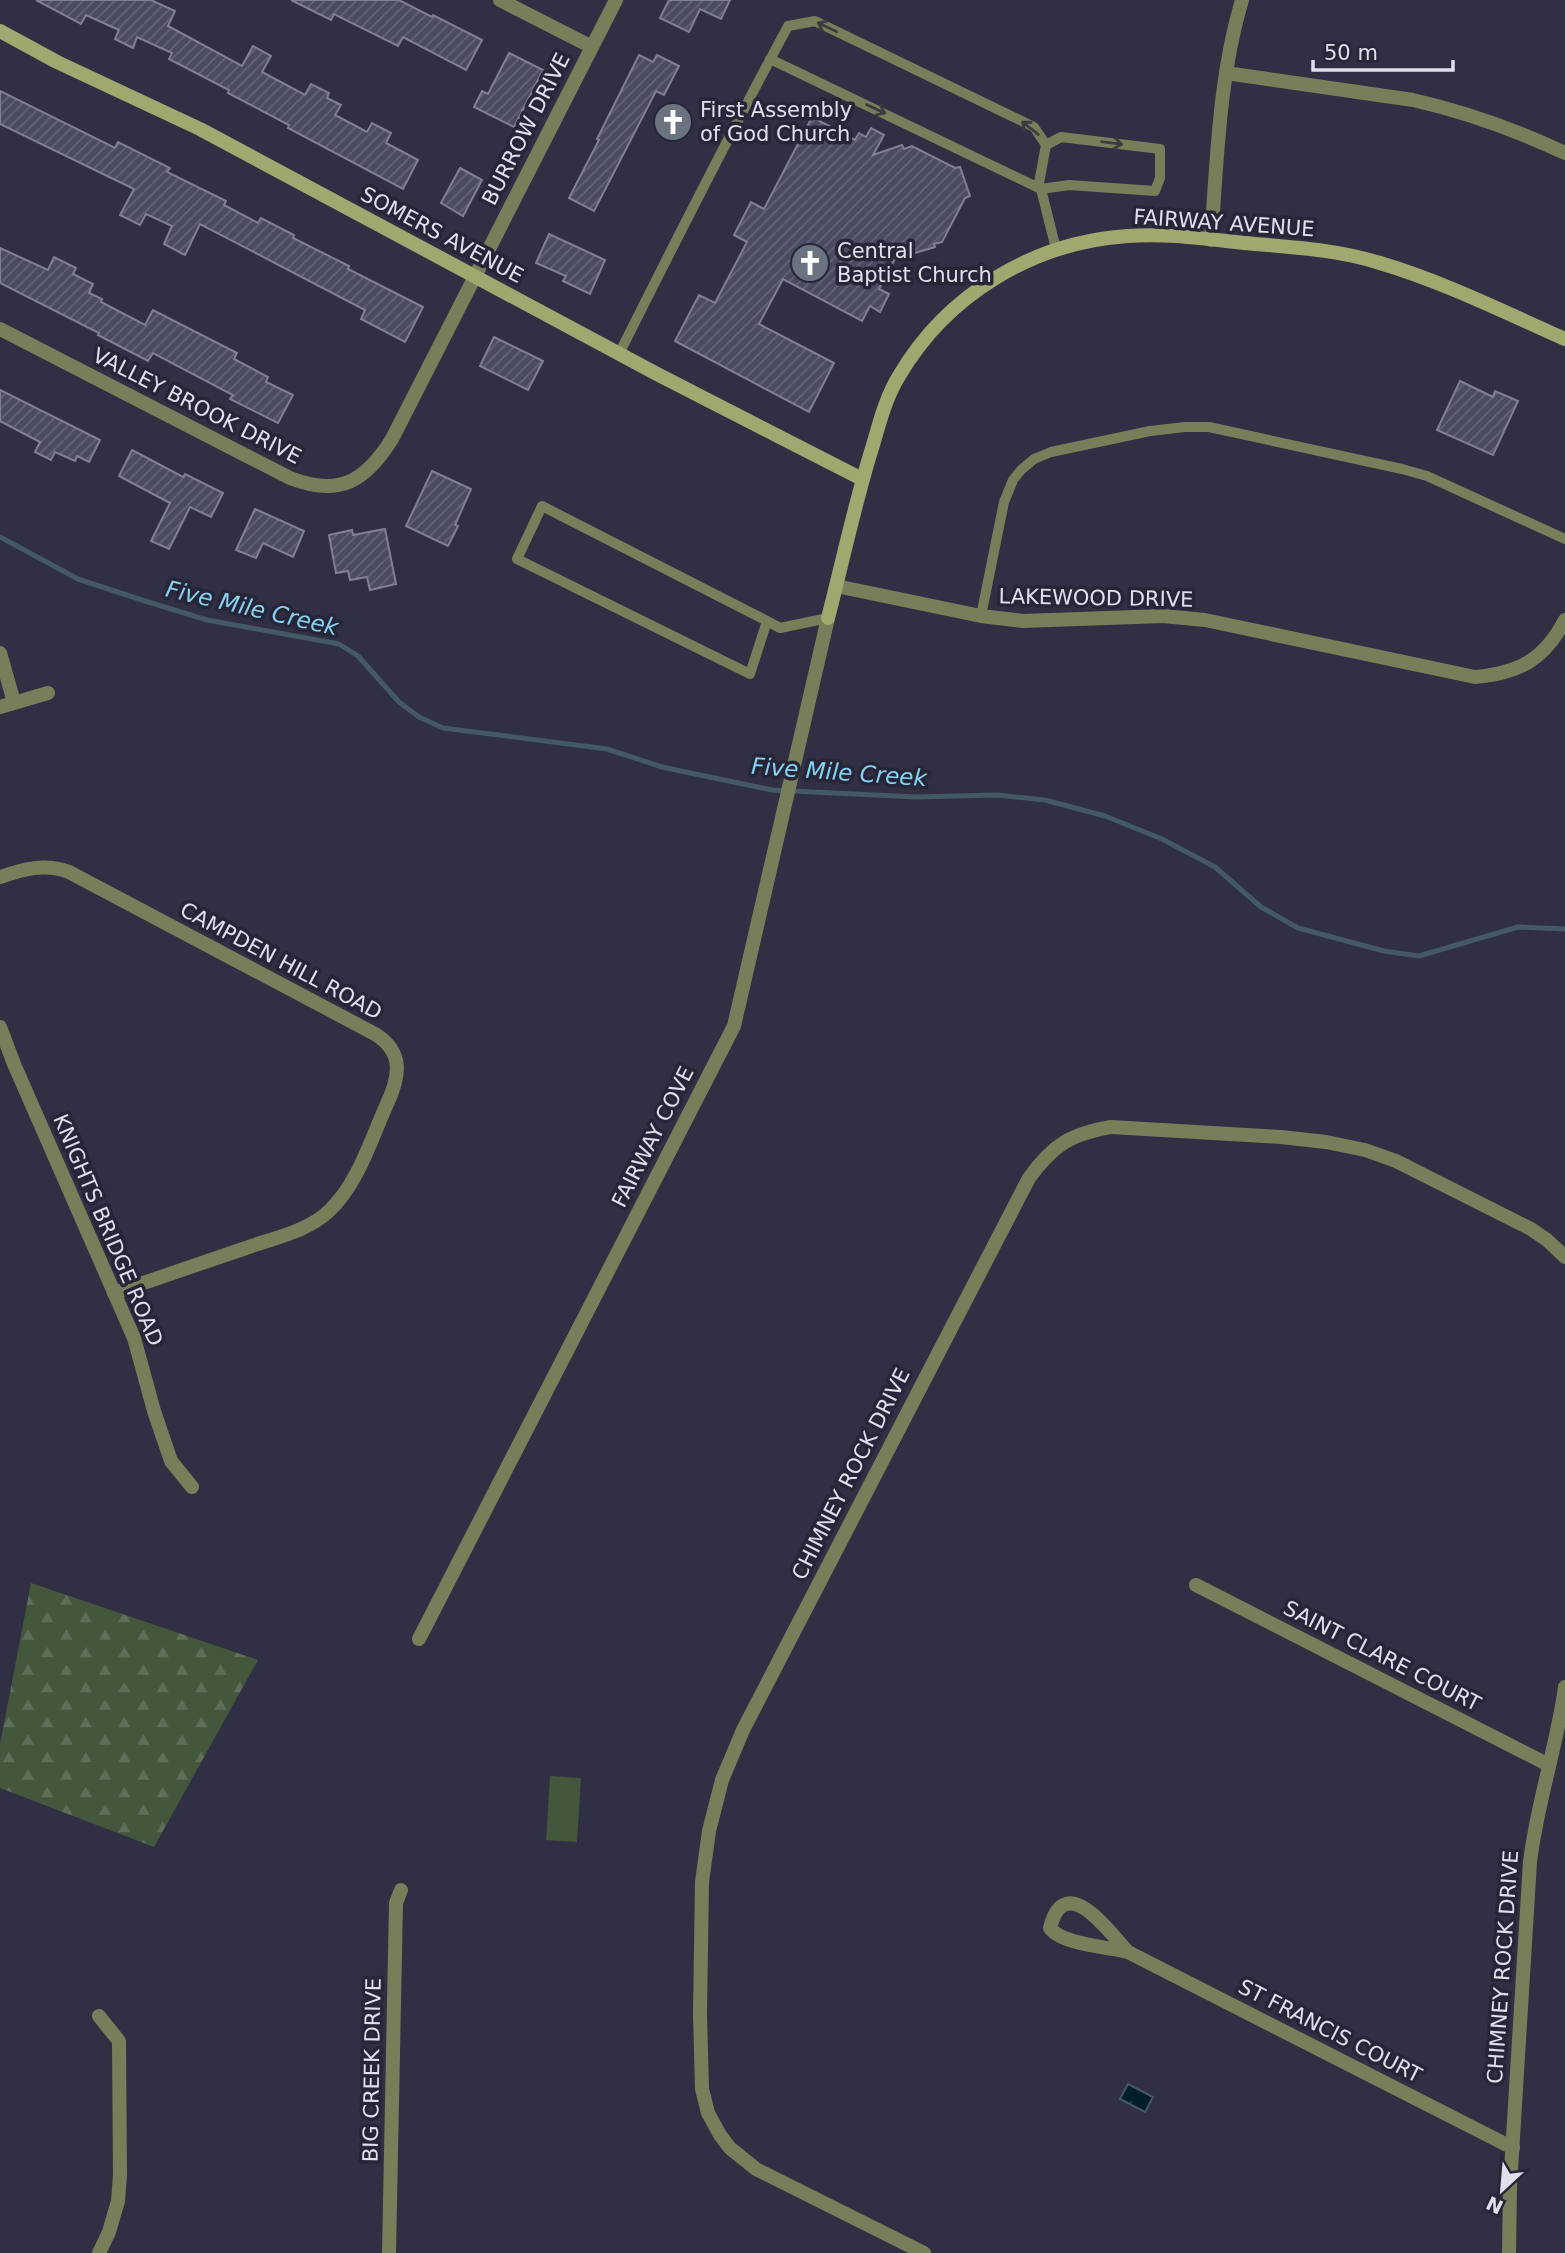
<svg xmlns="http://www.w3.org/2000/svg" width="1565" height="2253" font-family="'DejaVu Sans',sans-serif">
<defs>
<pattern id="forest-firs" width="22" height="20" patternUnits="userSpaceOnUse" patternTransform="scale(1.75)"><rect width="22" height="20" fill="#43573d"/><path d="M5 1l3.5 6h-7zM16 11l3.5 6h-7z" fill="#5e6f59"/></pattern>
<pattern id="water-ripples" width="26" height="14" patternUnits="userSpaceOnUse" patternTransform="scale(1.75)"><rect width="26" height="14" fill="#001f2a"/><path d="M2 4q2-2 4 0t4 0M15 11q2-2 4 0t4 0" fill="none" stroke="#253f49"/></pattern>
<pattern id="building-hatch" width="6" height="6" patternUnits="userSpaceOnUse" patternTransform="scale(1.75)"><rect width="6" height="6" fill="#4a4b60"/><path d="M-1 1l2-2M0 6l6-6M5 7l2-2" fill="none" stroke="#646477"/></pattern>
</defs>
<rect width="100%" height="100%" fill="#312f43"/>
<path fill="url(#forest-firs)" d="M 31,1583 L 258,1660 L 154,1847 L 0,1788 L 0,1744 Z"/>
<path fill="#43573d" d="M 550,1776 L 581,1778 L 577,1842 L 546,1840 Z"/>
<path fill="url(#water-ripples)" stroke="#435964" stroke-width="2" d="M 1128,2084 L 1153,2097 L 1145,2112 L 1120,2099 Z"/>
<g fill="none" stroke-linecap="round" stroke-linejoin="round">
<path stroke="#435964" stroke-width="5" d="M 0,537 L 78,579 L 145,601 L 207,620 L 339,644 L 358,656 L 399,702 L 419,717 L 443,728 L 607,749 L 662,767 L 772,790 L 916,797 L 997,795 L 1045,800 L 1105,816 L 1162,839 L 1215,867 L 1261,907 L 1298,928 L 1384,951 L 1419,956 L 1518,927 L 1565,929"/>
</g>
<g fill="url(#building-hatch)" stroke="#7f8097" stroke-width="2">
<path d="M 36,0 L 151,0 L 175,11 L 168,26 L 242,66 L 253,46 L 271,56 L 262,72 L 305,95 L 311,84 L 329,93 L 327,98 L 341,105 L 335,115 L 367,132 L 372,123 L 391,133 L 386,143 L 418,160 L 403,189 L 288,128 L 289,125 L 228,93 L 229,90 L 169,59 L 172,53 L 137,37 L 133,48 L 115,39 L 119,30 L 86,15 L 81,24 Z"/>
<path d="M 291,0 L 399,0 L 432,17 L 433,15 L 482,40 L 466,70 L 403,37 L 398,46 L 334,14 L 331,20 Z"/>
<path d="M 669,0 L 730,0 L 721,19 L 700,9 L 689,32 L 660,18 Z"/>
<path d="M 509,53 L 543,70 L 514,127 L 474,107 L 482,91 L 488,94 Z"/>
<path d="M 639,55 L 653,62 L 657,55 L 679,66 L 664,95 L 656,91 L 594,211 L 569,198 L 599,140 L 597,139 Z"/>
<path d="M 0,91 L 115,148 L 118,142 L 170,168 L 167,172 L 226,201 L 224,205 L 258,223 L 261,218 L 294,235 L 293,238 L 349,266 L 348,269 L 423,307 L 405,342 L 361,319 L 365,310 L 200,224 L 185,255 L 164,244 L 172,226 L 146,214 L 140,225 L 120,215 L 134,189 L 0,124 Z"/>
<path d="M 812,117 L 855,140 L 859,133 L 866,137 L 871,128 L 884,135 L 873,155 L 902,145 L 904,149 L 912,146 L 955,168 L 960,167 L 970,196 L 965,198 L 942,242 L 934,244 L 935,247 L 901,257 L 897,255 L 879,289 L 889,294 L 880,312 L 870,306 L 862,321 L 783,279 L 759,324 L 834,363 L 809,412 L 675,341 L 699,295 L 715,303 L 747,242 L 734,235 L 751,202 L 764,209 Z"/>
<path d="M 460,168 L 482,180 L 463,216 L 441,203 Z"/>
<path d="M 549,234 L 605,260 L 590,294 L 563,281 L 566,276 L 536,263 Z"/>
<path d="M 0,248 L 48,270 L 54,257 L 76,268 L 73,274 L 93,284 L 89,293 L 102,299 L 101,302 L 145,325 L 153,310 L 237,353 L 234,359 L 268,377 L 266,382 L 293,395 L 278,423 L 230,399 L 233,395 L 153,353 L 148,361 L 98,335 L 99,333 L 0,283 Z"/>
<path d="M 494,337 L 543,361 L 528,390 L 480,366 Z"/>
<path d="M 1460,381 L 1493,397 L 1495,391 L 1518,401 L 1493,455 L 1437,430 Z"/>
<path d="M 0,390 L 100,440 L 89,462 L 77,456 L 75,461 L 55,452 L 51,460 L 35,452 L 40,442 L 0,421 Z"/>
<path d="M 132,450 L 183,477 L 185,474 L 223,493 L 211,517 L 190,507 L 169,549 L 151,541 L 170,503 L 119,476 Z"/>
<path d="M 432,471 L 471,489 L 455,525 L 458,526 L 448,546 L 406,526 Z"/>
<path d="M 255,509 L 304,531 L 293,557 L 263,543 L 256,558 L 236,550 Z"/>
<path d="M 385,529 L 396,584 L 370,590 L 367,577 L 350,580 L 348,571 L 336,573 L 329,535 L 352,530 L 353,535 Z"/>
</g>
<g fill="none" stroke-linecap="round" stroke-linejoin="round">
<g stroke="#797e5a" stroke-width="10">
<path d="M 1046,145 L 1061,137 L 1160,149 L 1160,178 L 1155,191 L 1069,185 L 1041,189 L 1056,249"/>
<path d="M 619,354 C 674,244 730,134 788,26 L 815,21 L 1034,127 L 1046,145 L 1039,183 L 1041,189 L 770,59"/>
<path d="M 981,616 L 1004,502 L 1013,480 L 1021,470 L 1034,459 L 1051,452 L 1150,431 L 1185,427 L 1209,427 L 1402,469 L 1427,476 L 1565,539"/>
<path d="M 767,621 L 750,674 L 517,559 L 542,506 L 767,621 L 780,628 L 828,618"/>
</g>
<g stroke="#797e5a" stroke-width="14">
<path d="M 500,0 L 592,47"/>
<path d="M 1226,73 L 1413,100 C 1466,112 1516,130 1565,153"/>
<path d="M 1211,240 C 1217,160 1219,77 1242,0"/>
<path d="M 0,329 L 290,478 C 339,497 365,482 392,439 L 616,0"/>
<path d="M 836,586 L 981,616 L 1023,621 L 1163,616 L 1205,620 L 1475,677 C 1519,673 1544,660 1565,620"/>
<path d="M 0,653 L 14,702"/>
<path d="M 0,707 L 48,693"/>
<path d="M 0,877 C 24,869 45,863 69,872 L 375,1034 C 404,1052 400,1076 387,1104 C 371,1139 358,1184 329,1211 C 307,1232 273,1238 246,1248 C 202,1263 158,1278 114,1293"/>
<path d="M 0,1027 L 14,1064 L 134,1338 L 154,1411 L 171,1461 L 192,1487"/>
<path d="M 1196,1585 L 1549,1765"/>
<path d="M 419,1639 L 734,1026 L 828,618"/>
<path d="M 1128,1952 C 1109,1932 1065,1869 1050,1928 C 1061,1944 1108,1947 1128,1952 L 1513,2148"/>
<path d="M 99,2253 L 109,2232 L 118,2201 L 120,2175 L 119,2041 L 99,2016"/>
<path d="M 389,2253 L 396,1903 L 401,1890"/>
<path d="M 924,2253 L 756,2169 L 730,2148 L 720,2135 L 708,2113 L 702,2089 L 700,2014 L 702,1882 L 709,1831 L 722,1780 L 743,1730 L 1029,1178 C 1053,1145 1070,1134 1111,1127 L 1281,1137 L 1326,1142 L 1365,1150 L 1396,1161 L 1531,1229 L 1547,1240 L 1565,1257"/>
<path d="M 1509,2253 L 1510,2186 L 1530,1862 C 1537,1803 1557,1746 1565,1687"/>
</g>
<g stroke="#a1a86f" stroke-width="14">
<path d="M 0,31 L 57,62 L 200,129 L 657,374 L 862,479"/>
<path d="M 828,618 C 843,560 855,502 873,445 C 880,421 886,397 899,376 C 947,294 1034,242 1128,236 C 1167,233 1206,239 1244,243 C 1289,247 1336,249 1380,263 C 1444,282 1504,312 1565,339"/>
</g>
</g>
<defs><path id="oneway-shaft" d="M-6 0H5M1.5-3L5.5 0L1.5 3" fill="none" stroke-width="1.6" stroke-linecap="round" stroke-linejoin="round" transform="scale(1.75)"/></defs>
<g stroke="#3c3b40">
<use href="#oneway-shaft" transform="translate(827 27) rotate(-154)"/>
<use href="#oneway-shaft" transform="translate(876 109) rotate(25)"/>
<use href="#oneway-shaft" transform="translate(1030 128) rotate(-142)"/>
<use href="#oneway-shaft" transform="translate(1112 143) rotate(7)"/>
</g>
<defs>
<symbol id="church-disc" viewBox="-11 -11 22 22"><circle r="9.5" fill="#6b7280" stroke="#272538"/><path d="M-1.2-6h2.4v3.5h3.3v2.4h-3.3V6h-2.4V-.1h-3.3v-2.4h3.3Z" fill="#fff"/></symbol>
</defs>
<g fill-rule="evenodd">
<use href="#church-disc" x="651" y="100" width="44" height="44"/>
<use href="#church-disc" x="788" y="241" width="44" height="44"/>
</g>
<g text-anchor="middle" stroke-width="7" stroke-linejoin="round" paint-order="stroke">
<g font-size="21" fill="#e0dfec" stroke="#272538" text-anchor="start">
<text x="700" y="117">First Assembly<tspan x="700" dy="24">of God Church</tspan></text>
<text x="837" y="258">Central<tspan x="837" dy="24">Baptist Church</tspan></text>
</g>
<g font-size="21" fill="#e0dfec" stroke="#272538">
<text transform="translate(526 129) rotate(-63)" y="7">BURROW DRIVE</text>
<text transform="translate(1224 223) rotate(4)" y="7">FAIRWAY AVENUE</text>
<text transform="translate(442 235) rotate(28)" y="7">SOMERS AVENUE</text>
<text transform="translate(197 406) rotate(27)" y="7">VALLEY BROOK DRIVE</text>
<text transform="translate(1096 598) rotate(1)" y="7">LAKEWOOD DRIVE</text>
<text transform="translate(281 961) rotate(28)" y="7">CAMPDEN HILL ROAD</text>
<text transform="translate(653 1137) rotate(-63)" y="7">FAIRWAY COVE</text>
<text transform="translate(108 1230) rotate(67)" y="7">KNIGHTS BRIDGE ROAD</text>
<text transform="translate(851 1474) rotate(-63)" y="7">CHIMNEY ROCK DRIVE</text>
<text transform="translate(1382 1656) rotate(27)" y="7">SAINT CLARE COURT</text>
<text transform="translate(1503 1967) rotate(-86)" y="7">CHIMNEY ROCK DRIVE</text>
<text transform="translate(1330 2031) rotate(27)" y="7">ST FRANCIS COURT</text>
<text transform="translate(372 2070) rotate(-89)" y="7">BIG CREEK DRIVE</text>
</g>
<g font-size="23" font-style="italic" fill="#86d3f0" stroke="#272538">
<text transform="translate(252 608) rotate(13)" y="8">Five Mile Creek</text>
<text transform="translate(839 772) rotate(4)" y="8">Five Mile Creek</text>
</g>
</g>
<g transform="translate(1502 2190) rotate(206)" stroke="#272538" stroke-width="5" paint-order="stroke">
<path d="M0-5L12 26L0 18L-12 26Z" fill="#e0dfec"/>
<text y="-10" font-size="19" font-weight="bold" text-anchor="middle" fill="#e0dfec">N</text>
</g>
<path d="M1313 60v10h140v-10" fill="none" stroke="#e0dfec" stroke-width="3.5"/>
<text x="1324" y="60" font-size="21" fill="#e0dfec" stroke="#272538" stroke-width="5" paint-order="stroke">50 m</text>
</svg>
